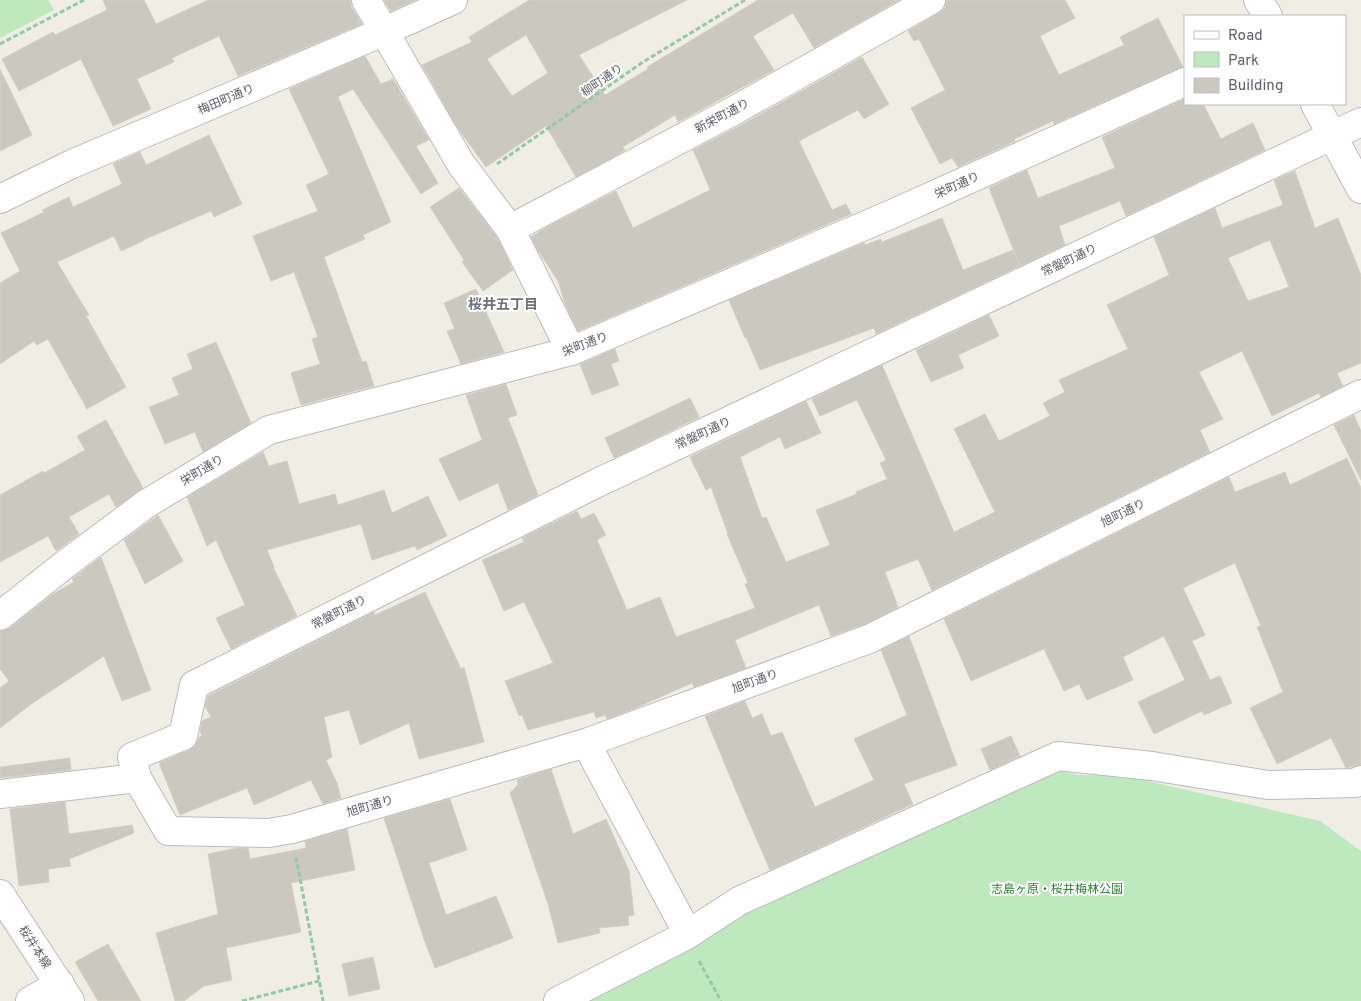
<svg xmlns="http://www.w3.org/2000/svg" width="1361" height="1001" font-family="Overpass,'Noto Sans JP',sans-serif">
<rect width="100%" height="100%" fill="#f0ede4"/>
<g fill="#bee9bf">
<path d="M 0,0 L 48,0 L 54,10 L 0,38 Z"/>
<path d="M 1061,771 L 1078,775 L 1126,776 L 1320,821 L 1361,851 L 1361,1001 L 580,1001 L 755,905 L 1033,775 L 1054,775 Z"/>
</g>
<g fill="#cbc8c0" stroke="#d5d0c1" fill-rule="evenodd">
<path d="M 103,0 L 144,0 L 156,24 L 208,0 L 350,0 L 352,8 L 362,24 L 238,76 L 219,36 L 172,58 L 174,62 L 137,79 L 151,109 L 113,126 L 81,59 L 19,91 L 2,59 L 53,32 L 55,35 L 107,10 Z"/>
<path d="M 384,0 L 415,0 L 391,11 Z"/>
<path d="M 529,0 L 687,0 L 579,55 L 605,95 L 648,69 L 647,67 L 758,0 L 899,0 L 814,48 L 793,13 L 753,36 L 774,70 L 678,122 L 675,115 L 623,147 L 625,150 L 617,155 L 576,177 L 546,126 L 486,167 L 457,127 L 422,65 L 472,42 L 469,37 ZM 526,35 L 548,73 L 512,96 L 487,59 Z"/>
<path d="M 947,0 L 1065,0 L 1075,18 L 1040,36 L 1059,75 L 1124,45 L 1120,37 L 1158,18 L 1183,67 L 1179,68 L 1054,124 L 1053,121 L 1014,139 L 1015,141 L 958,167 L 952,158 L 940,164 L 911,108 L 945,90 L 919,39 L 914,41 L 908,31 L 939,13 L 945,8 Z"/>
<path d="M 365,56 L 381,84 L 393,79 L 429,140 L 416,146 L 438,183 L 421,194 L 353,89 L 338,97 L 391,222 L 363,235 L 365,239 L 324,257 L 362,362 L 366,361 L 374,386 L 301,405 L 291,373 L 320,364 L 312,339 L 318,337 L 294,272 L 271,281 L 253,236 L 318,211 L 306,185 L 329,174 L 289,89 Z"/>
<path d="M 862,57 L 889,104 L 864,119 L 858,110 L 799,141 L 832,210 L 846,204 L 851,214 L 578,331 L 565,304 L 558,281 L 539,252 L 531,237 L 545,228 L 616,191 L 633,228 L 710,190 L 699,163 L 693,150 L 743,124 Z"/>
<path d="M 0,69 L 32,135 L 0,151 Z"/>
<path d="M 1185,99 L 1185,104 L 1203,104 L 1221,139 L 1253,123 L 1265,150 L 1126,216 L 1120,201 L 1059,226 L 1065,245 L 1020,266 L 989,188 L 1027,170 L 1038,198 L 1115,168 L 1102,137 Z"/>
<path d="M 209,135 L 242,204 L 214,217 L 211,211 L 143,240 L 143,241 L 121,251 L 114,236 L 57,262 L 89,315 L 86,316 L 126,387 L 87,409 L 48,339 L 37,345 L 34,341 L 0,364 L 0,283 L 20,271 L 1,233 L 44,212 L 42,210 L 69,197 L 73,207 L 122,184 L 113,164 L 140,152 L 146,165 Z"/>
<path d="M 1295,171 L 1315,228 L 1338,218 L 1361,275 L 1361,363 L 1337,373 L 1343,386 L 1321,397 L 1319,393 L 1272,416 L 1242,351 L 1199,372 L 1223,419 L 1200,430 L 1210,452 L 932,590 L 918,559 L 885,572 L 898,607 L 863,625 L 831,636 L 819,605 L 735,640 L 746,668 L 694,687 L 692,683 L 631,710 L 607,719 L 605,715 L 596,718 L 594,712 L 528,730 L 522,715 L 519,716 L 505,681 L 553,663 L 524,602 L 504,611 L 482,560 L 524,542 L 522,538 L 577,511 L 581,519 L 594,513 L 606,535 L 597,540 L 627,610 L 660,597 L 676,637 L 755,608 L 745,584 L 748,583 L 727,534 L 728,534 L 711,487 L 706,490 L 690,457 L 806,401 L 821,433 L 785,449 L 780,437 L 740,457 L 762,518 L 766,517 L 786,562 L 830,545 L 816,510 L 857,494 L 856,492 L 887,479 L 880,463 L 886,460 L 857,400 L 820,416 L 812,399 L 882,365 L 954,532 L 995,512 L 954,429 L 985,414 L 999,441 L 1050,416 L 1043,403 L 1065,392 L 1059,380 L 1128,349 L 1107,305 L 1169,275 L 1154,237 L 1215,208 L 1222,228 L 1283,205 L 1274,180 ZM 1270,240 L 1289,287 L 1248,301 L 1228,258 Z"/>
<path d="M 459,188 L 497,237 L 513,270 L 483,291 L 462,262 L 464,260 L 430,207 Z"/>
<path d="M 942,218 L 963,270 L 1013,250 L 1020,266 L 876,334 L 874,328 L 760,370 L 746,337 L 745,338 L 729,300 L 864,243 L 865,245 L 881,239 L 882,242 Z"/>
<path d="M 476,289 L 504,352 L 461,364 L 447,331 L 455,329 L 444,303 Z"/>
<path d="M 989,315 L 999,336 L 958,355 L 964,368 L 931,382 L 916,350 Z"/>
<path d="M 216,342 L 251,423 L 203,452 L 195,432 L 165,444 L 149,407 L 179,395 L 172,378 L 193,369 L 187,354 Z"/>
<path d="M 615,349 L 619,361 L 611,364 L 619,385 L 592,395 L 580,364 Z"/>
<path d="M 506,384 L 517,415 L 508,418 L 538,495 L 508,510 L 498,483 L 459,501 L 439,459 L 482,440 L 466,395 Z"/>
<path d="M 690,398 L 699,417 L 614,458 L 605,438 Z"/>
<path d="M 1354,415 L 1361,431 L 1361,480 L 1334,425 Z"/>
<path d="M 106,420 L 143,488 L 116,507 L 109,494 L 69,517 L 79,534 L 56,551 L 48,536 L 0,562 L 0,495 L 43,471 L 44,473 L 85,450 L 77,436 Z"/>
<path d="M 263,452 L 269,466 L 287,461 L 299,504 L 335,494 L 338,505 L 384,490 L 392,513 L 428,496 L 447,536 L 417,550 L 415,546 L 372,560 L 361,524 L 267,550 L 274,567 L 273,567 L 297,616 L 231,649 L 216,618 L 245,605 L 216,540 L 207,546 L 187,497 Z"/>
<path d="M 1347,458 L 1361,488 L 1361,765 L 1346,768 L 1331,738 L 1277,764 L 1250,708 L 1283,692 L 1257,627 L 1261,626 L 1235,563 L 1183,588 L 1205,635 L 1192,641 L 1210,680 L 1220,676 L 1232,703 L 1204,715 L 1202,711 L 1154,734 L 1138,702 L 1185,680 L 1164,636 L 1123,657 L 1133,680 L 1087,700 L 1079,684 L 1064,691 L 1044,649 L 971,681 L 944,619 L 1229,477 L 1235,492 L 1285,472 L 1290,485 Z"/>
<path d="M 158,515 L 183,561 L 145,584 L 124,540 Z"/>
<path d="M 101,557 L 151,690 L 122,701 L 104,656 L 34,702 L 0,728 L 0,688 L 9,681 L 0,669 L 0,631 L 10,628 L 53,594 L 74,582 L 72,579 Z"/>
<path d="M 425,592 L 461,669 L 464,667 L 484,742 L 419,759 L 409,723 L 360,745 L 349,710 L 324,717 L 332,757 L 326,760 L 337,783 L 341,798 L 323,804 L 311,780 L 254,805 L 247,788 L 180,815 L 159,763 L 189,750 L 195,746 L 199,737 L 202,736 L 200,731 L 202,721 L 211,717 L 205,706 L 208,696 L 374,612 L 375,615 Z"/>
<path d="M 909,636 L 957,765 L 904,784 L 913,804 L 770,870 L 741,803 L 705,716 L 745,701 L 752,718 L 762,714 L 771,736 L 782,732 L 815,807 L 874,780 L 854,739 L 907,715 L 881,650 Z"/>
<path d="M 1011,736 L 1020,756 L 990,770 L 981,749 Z"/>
<path d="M 70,758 L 71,770 L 0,778 L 0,767 Z"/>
<path d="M 551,769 L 573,834 L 606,819 L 629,871 L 634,915 L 628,916 L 629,925 L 599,928 L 600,933 L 558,943 L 548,904 L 510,793 L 518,785 L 517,780 Z"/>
<path d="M 450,799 L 467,850 L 429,863 L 446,915 L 496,896 L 513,938 L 435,968 L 425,942 L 384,818 Z"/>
<path d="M 65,802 L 69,834 L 132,825 L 134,833 L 69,859 L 71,866 L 48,869 L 49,882 L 19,886 L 10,809 Z"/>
<path d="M 347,829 L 355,870 L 291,883 L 301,932 L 226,948 L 232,980 L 204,986 L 184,1001 L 175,1001 L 156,933 L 218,914 L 208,854 L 237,848 L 248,848 L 250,859 L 306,848 L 305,841 Z"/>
<path d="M 108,944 L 141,1001 L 98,1001 L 75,962 Z"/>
<path d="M 373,957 L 380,989 L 349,996 L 342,964 Z"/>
</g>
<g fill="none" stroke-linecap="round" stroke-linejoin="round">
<defs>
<g id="minor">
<path d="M 366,0 L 461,164 L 510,229 L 571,351"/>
<path d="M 1258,0 L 1268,16"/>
<path d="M 1315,104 L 1361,189"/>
<path d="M 1361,122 L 595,484 L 194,685 L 183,736 L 132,757 L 137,778 L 168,831 L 269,833 L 292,829 L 586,743 L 869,639 L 1361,394"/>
<path d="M 0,199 L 72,164 L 385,31 L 453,0"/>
<path d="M 510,229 L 735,110 L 931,0"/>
<path d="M 0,616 L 64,565 L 146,504 L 269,430 L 571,351 L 892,214 L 1185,82"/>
<path d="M 586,743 L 688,934"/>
<path d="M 0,794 L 137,778"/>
<path d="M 0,894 L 70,1001"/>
<path d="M 30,1001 L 60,984"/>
<path d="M 558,1001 L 685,936 L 739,901 L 1058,756 L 1152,766 L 1268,785 L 1355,783 L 1361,780"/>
</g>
</defs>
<use href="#minor" stroke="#b9bcc1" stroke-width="30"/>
<g stroke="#95c9a6" stroke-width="3" stroke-dasharray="5 2.5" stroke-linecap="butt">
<path d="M 0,44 L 84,0"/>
<path d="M 497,164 L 643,62 L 745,0"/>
<path d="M 296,857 L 323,1001"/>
<path d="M 699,961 L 721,1001"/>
<path d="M 242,1001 L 319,981"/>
</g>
<use href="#minor" stroke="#fff" stroke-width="28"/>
</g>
<g text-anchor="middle" stroke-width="4" stroke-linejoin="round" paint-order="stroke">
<g font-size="12" fill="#5c6066" stroke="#fff">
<text transform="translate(602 80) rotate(-35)" y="4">柳町通り</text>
<text transform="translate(226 99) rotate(-23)" y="4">梅田町通り</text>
<text transform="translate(722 116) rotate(-28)" y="4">新栄町通り</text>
<text transform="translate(957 185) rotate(-24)" y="4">栄町通り</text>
<text transform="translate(1069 260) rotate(-25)" y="4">常盤町通り</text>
<text transform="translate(585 344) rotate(-21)" y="4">栄町通り</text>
<text transform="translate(703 433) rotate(-25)" y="4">常盤町通り</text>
<text transform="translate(202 470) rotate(-31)" y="4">栄町通り</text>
<text transform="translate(1123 513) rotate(-26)" y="4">旭町通り</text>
<text transform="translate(339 612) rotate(-27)" y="4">常盤町通り</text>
<text transform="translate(755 681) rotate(-20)" y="4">旭町通り</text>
<text transform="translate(370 806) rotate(-16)" y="4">旭町通り</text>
<text transform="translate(35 947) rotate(57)" y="4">桜井本線</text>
</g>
<g font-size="12" fill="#2c8433" stroke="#fff">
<text x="1057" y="893">志島ヶ原・桜井梅林公園</text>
</g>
<g font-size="14" font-weight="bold" fill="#6c7278" stroke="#fff">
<text x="503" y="309">桜井五丁目</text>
</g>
</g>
<rect x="1184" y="15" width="162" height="90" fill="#ffffff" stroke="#bebfc2"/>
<rect x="1194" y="31" width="25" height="8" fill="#ffffff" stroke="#bebfc2"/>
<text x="1228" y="40" font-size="15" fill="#5c6066">Road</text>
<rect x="1194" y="52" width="25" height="15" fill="#bee9bf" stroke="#bebfc2"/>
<text x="1228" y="65" font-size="15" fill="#5c6066">Park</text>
<rect x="1194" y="78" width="25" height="15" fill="#cbc8c0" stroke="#bebfc2"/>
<text x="1228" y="90" font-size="15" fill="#5c6066">Building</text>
</svg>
